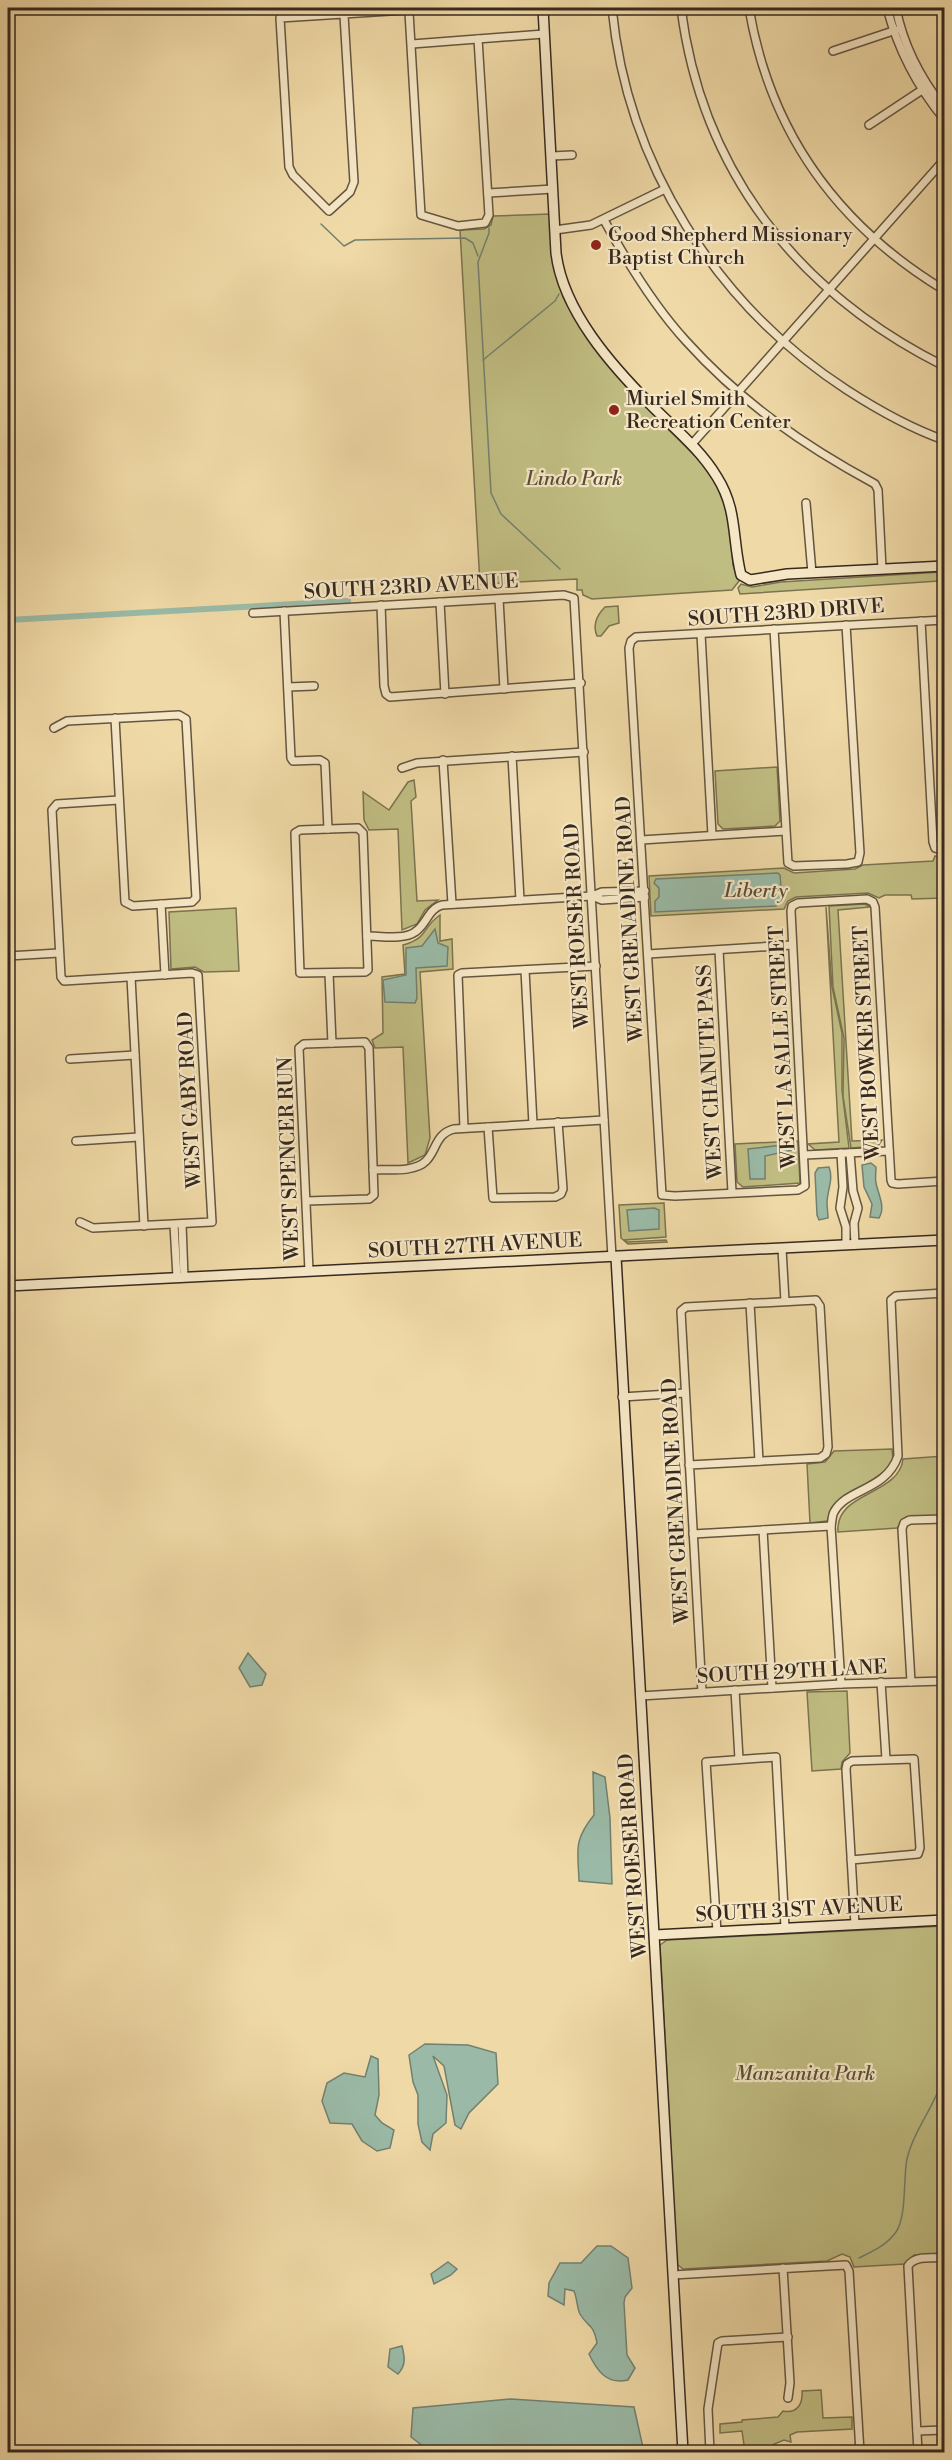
<svg xmlns="http://www.w3.org/2000/svg" width="952" height="2460" font-family="'Libre Bodoni',serif">
<rect width="100%" height="100%" fill="#efd9a6"/>
<filter id="stains"><feTurbulence type="fractalNoise" baseFrequency=".00333" numOctaves="4"/><feColorMatrix values="0 0 0 0 .2 0 0 0 0 .09 0 0 0 0 .02 0 0 0 .5 -.17"/></filter>
<radialGradient id="worn" r=".72"><stop offset=".6" stop-color="#630" stop-opacity="0"/><stop offset="1" stop-color="#630" stop-opacity=".3"/></radialGradient>
<g fill="#c0bd82" stroke="#7b7350" stroke-width="1.5">
<path d="M 550,214 L 553,264 L 564,299 L 573,315 L 614,371 L 649,410 L 702,463 L 715,481 L 725,506 L 730,525 L 733,565 L 739,581 L 732,590 L 592,599 L 583,595 L 582,590 L 577,590 L 577,579 L 480,584 L 460,230 L 484,229 L 491,225 L 493,216 Z"/>
<path d="M 941,572 L 944,574 L 944,607 L 941,607 L 939,581 L 740,594 L 738,588 L 741,584 L 752,587 L 781,582 Z"/>
<path d="M 618,606 L 619,623 L 609,626 L 601,636 L 597,636 C 592,624 597,615 605,607 Z"/>
<path d="M 777,767 L 780,821 L 775,826 L 723,829 L 718,824 L 715,771 Z"/>
<path d="M 414,780 L 416,797 L 411,801 L 417,901 L 438,900 L 425,910 L 417,924 L 402,930 L 398,829 L 369,830 L 364,820 L 363,792 L 389,810 L 408,782 Z"/>
<path d="M 935,856 L 944,857 L 944,898 L 912,899 L 911,895 L 885,895 L 879,898 L 868,893 L 796,897 L 788,901 L 784,909 L 651,916 L 649,876 L 784,868 L 794,873 L 855,869 L 863,865 L 933,861 Z"/>
<path d="M 865,904 L 870,907 L 838,910 L 852,1141 L 882,1140 L 878,1146 L 851,1148 L 843,1096 L 844,1038 L 833,987 L 829,906 Z"/>
<path d="M 826,907 L 832,987 L 842,1033 L 842,1090 L 849,1148 L 815,1150 L 808,1144 L 839,1142 Z"/>
<path d="M 236,908 L 239,971 L 204,972 L 195,967 L 171,969 L 169,912 Z"/>
<path d="M 440,915 L 440,941 L 452,939 L 453,969 L 420,972 L 430,1138 L 425,1155 L 408,1163 L 403,1047 L 375,1048 L 372,1040 L 383,1033 L 382,977 L 405,974 L 403,945 C 430,937 421,928 440,915 Z"/>
<path d="M 798,1141 L 800,1183 L 743,1187 L 737,1182 L 735,1144 Z"/>
<path d="M 664,1203 L 666,1237 L 625,1240 L 627,1242 L 666,1240 L 667,1242 L 628,1244 L 621,1238 L 619,1205 Z"/>
<path d="M 892,1449 L 893,1459 L 889,1469 L 834,1505 L 827,1521 L 810,1523 L 807,1464 L 825,1462 L 834,1451 Z"/>
<path d="M 944,1456 L 944,1515 L 906,1517 L 897,1528 L 838,1532 C 835,1491 899,1496 903,1459 Z"/>
<path d="M 847,1691 L 850,1753 L 842,1762 L 841,1769 L 812,1771 L 807,1692 Z"/>
<path d="M 944,1926 L 944,2253 L 914,2255 L 905,2264 L 854,2267 L 850,2257 L 842,2254 L 827,2261 L 683,2269 L 677,2264 L 660,1945 L 667,1940 Z"/>
<path d="M 821,2390 L 823,2418 L 852,2417 L 852,2429 L 797,2432 L 790,2435 L 791,2442 L 784,2440 L 774,2444 L 769,2452 L 745,2452 L 742,2431 L 720,2433 L 720,2424 L 742,2422 L 742,2420 L 778,2417 L 783,2411 C 797,2414 803,2404 802,2391 Z"/>
</g>
<g fill="#9abaa7" stroke="#728070" stroke-width="1.5">
<path d="M 778,873 L 780,875 L 782,899 L 776,906 L 655,912 L 655,901 L 659,897 L 659,888 L 654,883 L 656,879 Z"/>
<path d="M 435,929 L 438,943 L 448,947 L 447,966 L 416,968 L 417,998 L 415,1003 L 385,1002 L 383,980 L 406,975 L 406,948 L 422,946 Z"/>
<path d="M 791,1144 L 792,1150 L 765,1156 L 765,1179 L 750,1179 L 748,1149 Z"/>
<path d="M 871,1163 L 876,1167 C 876,1172 875,1178 876,1183 C 878,1194 886,1207 879,1218 L 870,1217 L 872,1204 L 864,1187 L 862,1165 Z"/>
<path d="M 829,1167 C 834,1179 827,1190 827,1203 C 827,1208 828,1213 828,1218 L 819,1220 L 817,1215 L 815,1173 L 818,1168 Z"/>
<path d="M 654,1208 L 659,1210 L 659,1229 L 629,1231 L 627,1210 Z"/>
<path d="M 248,1653 L 266,1674 L 262,1685 L 250,1687 L 239,1668 Z"/>
<path d="M 593,1772 L 605,1777 L 610,1818 L 612,1884 L 579,1881 C 578,1850 573,1841 594,1815 Z"/>
<path d="M 425,2044 L 468,2045 L 496,2053 L 498,2084 L 469,2113 L 461,2129 L 455,2125 L 444,2066 L 433,2056 L 447,2095 L 446,2123 L 433,2134 L 430,2150 L 422,2142 L 418,2124 L 418,2095 L 413,2082 L 409,2055 Z"/>
<path d="M 371,2056 L 378,2059 L 379,2095 L 375,2115 L 382,2123 L 394,2130 L 390,2148 L 377,2151 L 362,2141 L 352,2124 L 330,2123 L 322,2101 L 327,2083 L 344,2073 L 365,2077 Z"/>
<path d="M 597,2246 L 611,2246 L 628,2258 L 632,2288 L 625,2297 L 624,2303 L 627,2355 L 635,2368 L 628,2380 C 607,2385 597,2371 589,2354 L 597,2343 C 593,2322 588,2328 580,2314 C 577,2308 577,2298 574,2291 L 565,2289 L 564,2305 L 548,2296 L 549,2283 L 560,2263 L 581,2263 Z"/>
<path d="M 448,2262 L 457,2269 L 451,2275 L 434,2284 L 431,2274 Z"/>
<path d="M 402,2346 C 405,2358 406,2365 398,2374 L 388,2367 L 390,2349 Z"/>
<path d="M 511,2399 L 634,2407 L 644,2452 L 427,2452 L 424,2447 L 411,2437 L 413,2408 Z"/>
</g>
<g fill="none" stroke-linecap="round" stroke-linejoin="round">
<g stroke="#728070" stroke-width="1.5">
<path d="M 321,224 L 344,246 L 355,240 L 465,238 L 473,243 L 478,256"/>
<path d="M 489,228 L 489,233 L 478,262 L 491,493 L 501,514 L 560,569"/>
<path d="M 483,360 L 555,301 L 559,294"/>
<path d="M 859,2258 C 873,2251 887,2245 896,2232 C 907,2216 903,2178 907,2159 C 914,2129 936,2105 944,2075"/>
</g>
<path stroke="#9abaa7" stroke-width="6" d="M 8,620 L 348,601"/>
<defs>
<g id="street">
<path d="M 344,8 L 344,15 L 354,182 L 350,192 L 329,211 L 293,175 L 289,167 L 280,18 L 406,10 L 409,12 L 421,215 L 458,226 L 485,223 L 489,215 L 478,39"/>
<path d="M 612,8 C 627,164 716,305 847,390 C 878,410 910,428 944,440"/>
<path d="M 681,8 C 702,172 798,293 944,366"/>
<path d="M 749,8 C 770,133 837,225 944,290"/>
<path d="M 887,8 C 898,50 916,85 944,119"/>
<path d="M 896,8 C 903,44 921,79 944,108"/>
<path d="M 412,44 L 544,34"/>
<path d="M 833,51 L 896,30"/>
<path d="M 869,125 L 925,88"/>
<path d="M 552,156 L 572,155"/>
<path d="M 488,193 L 553,189"/>
<path d="M 604,220 C 627,262 653,305 686,341 C 741,402 803,445 875,484 L 878,490 L 882,569"/>
<path d="M 555,230 L 591,225 L 665,189"/>
<path d="M 692,444 L 944,160"/>
<path d="M 806,503 L 812,573"/>
<path d="M 499,599 L 504,689"/>
<path d="M 440,602 L 445,694"/>
<path d="M 381,605 L 384,686 L 386,694 L 390,697 L 581,683"/>
<path d="M 284,611 L 291,758 L 293,761 L 320,760 L 325,763 L 328,829"/>
<path d="M 253,613 L 564,595 L 574,598 L 612,1257"/>
<path d="M 944,620 L 636,637 L 631,641 L 629,648 L 662,1195 L 675,1196 L 798,1190 L 805,1186 L 791,911 L 792,906 L 798,903 L 867,899 L 873,902 L 875,907 L 891,1180 L 892,1183 L 898,1184 L 944,1181"/>
<path d="M 921,621 L 933,842 L 935,848 L 944,850"/>
<path d="M 774,629 L 788,863 L 794,866 L 847,864 L 858,862 L 860,853 L 846,625"/>
<path d="M 701,634 L 712,835"/>
<path d="M 288,687 L 314,686"/>
<path d="M 54,728 L 67,721 L 179,715 L 186,719 L 196,898 L 192,902 L 133,906 L 125,902 L 115,718"/>
<path d="M 512,756 L 520,900"/>
<path d="M 443,760 L 452,904"/>
<path d="M 402,768 L 417,763 L 584,752"/>
<path d="M 358,828 L 363,833 L 368,970 L 365,972 L 300,973 L 295,833 L 300,830 Z"/>
<path d="M 641,840 L 785,831"/>
<path d="M 592,896 L 602,900 L 645,897"/>
<path d="M 161,904 L 165,975"/>
<path d="M 367,936 C 381,936 404,940 415,932 C 427,924 428,909 442,905 L 592,896 L 602,892 L 645,891"/>
<path d="M 719,950 L 732,1192"/>
<path d="M 648,954 L 792,945"/>
<path d="M 8,956 L 59,953"/>
<path d="M 525,970 L 533,1124"/>
<path d="M 329,973 L 332,1043"/>
<path d="M 131,977 L 144,1226"/>
<path d="M 70,1059 L 135,1055"/>
<path d="M 488,1127 L 493,1198 L 555,1197 L 561,1194 L 563,1189 L 558,1122"/>
<path d="M 464,1128 L 458,975 L 462,973 L 596,966"/>
<path d="M 76,1141 L 139,1137"/>
<path d="M 841,1153 L 843,1187 L 840,1208 L 846,1227 L 846,1245"/>
<path d="M 850,1153 L 853,1191 L 858,1208 L 854,1223 L 855,1245"/>
<path d="M 804,1155 L 889,1151"/>
<path d="M 373,1170 C 388,1169 414,1173 426,1161 C 437,1150 435,1134 454,1129 L 604,1120"/>
<path d="M 306,1201 L 369,1199 L 374,1195 L 369,1048 L 365,1042 L 304,1044 L 299,1048 L 309,1271"/>
<path d="M 80,1222 L 93,1228 L 212,1222 L 198,975 L 192,973 L 64,981 L 61,977 L 52,810 L 57,804 L 119,800"/>
<path d="M 182,1224 L 184,1277"/>
<path d="M 174,1225 L 177,1277"/>
<path d="M 782,1249 L 785,1301"/>
<path d="M 750,1303 L 759,1461"/>
<path d="M 622,1397 L 685,1393"/>
<path d="M 689,1465 L 820,1458 L 826,1454 L 828,1447 L 820,1306 L 816,1300 L 686,1307 L 681,1311 L 702,1692"/>
<path d="M 763,1530 L 772,1688"/>
<path d="M 693,1534 L 831,1526"/>
<path d="M 881,1682 L 886,1759"/>
<path d="M 911,1682 L 902,1529 L 904,1523 L 910,1520 L 944,1519"/>
<path d="M 841,1684 L 831,1526 C 832,1522 832,1515 834,1512 C 847,1488 886,1491 898,1456 L 891,1300 L 896,1296 L 944,1293"/>
<path d="M 735,1690 L 739,1759"/>
<path d="M 640,1696 L 841,1684 L 944,1681"/>
<path d="M 851,1860 L 918,1854 L 920,1848 L 914,1759 L 852,1761 L 847,1764 L 846,1769 L 855,1925"/>
<path d="M 717,1932 L 706,1762 L 776,1757 L 785,1928"/>
<path d="M 783,2268 L 790,2383 L 788,2398"/>
<path d="M 673,2275 L 846,2265 L 849,2271 L 860,2452"/>
<path d="M 917,2431 L 944,2430"/>
<path d="M 710,2452 L 708,2409 L 718,2343 L 722,2341 L 788,2337"/>
<path d="M 918,2452 L 908,2266 C 915,2255 933,2258 944,2258"/>
</g>
<g id="secondary">
<path d="M 543,8 L 556,253 C 563,311 612,366 652,406 C 675,429 700,449 717,477 C 738,510 732,540 741,575 L 750,580 L 787,574 L 944,566"/>
<path d="M 616,1257 C 637,1656 661,2054 683,2452"/>
<path d="M 8,1286 L 944,1240"/>
<path d="M 655,1935 L 944,1920"/>
</g>
</defs>
<use href="#street" stroke="#645540" stroke-width="10"/>
<use href="#secondary" stroke="#36291e" stroke-width="12"/>
<use href="#street" stroke="#f5e6c5" stroke-width="7"/>
<use href="#secondary" stroke="#f5e6c5" stroke-width="9"/>
</g>
<g fill="#8f2418" stroke="#f5e6c5" stroke-width="2">
<circle cx="596" cy="245" r="6"/>
<circle cx="614" cy="410" r="6"/>
</g>
<g text-anchor="middle" stroke-width="4.5" stroke-linejoin="round" paint-order="stroke">
<g font-size="20" fill="#36291e" stroke="#f5e6c5" text-anchor="start">
<text x="608" y="241">Good Shepherd Missionary<tspan x="608" dy="23">Baptist Church</tspan></text>
<text x="626" y="405">Muriel Smith<tspan x="626" dy="23">Recreation Center</tspan></text>
</g>
<g font-size="20" font-style="italic" fill="#584e37" stroke="#f5e6c5">
<text x="574" y="485">Lindo Park</text>
<text x="756" y="897">Liberty</text>
<text x="805" y="2080">Manzanita Park</text>
</g>
<g font-size="20" fill="#36291e" stroke="#f5e6c5">
<text transform="translate(411 586) rotate(-3)" y="7">SOUTH 23RD AVENUE</text>
<text transform="translate(786 612) rotate(-4)" y="7">SOUTH 23RD DRIVE</text>
<text transform="translate(629 919) rotate(-93)" y="7">WEST GRENADINE ROAD</text>
<text transform="translate(576 926) rotate(-93)" y="7">WEST ROESER ROAD</text>
<text transform="translate(866 1043) rotate(-93)" y="7">WEST BOWKER STREET</text>
<text transform="translate(782 1047) rotate(-93)" y="7">WEST LA SALLE STREET</text>
<text transform="translate(709 1072) rotate(-93)" y="7">WEST CHANUTE PASS</text>
<text transform="translate(189 1100) rotate(-93)" y="7">WEST GABY ROAD</text>
<text transform="translate(288 1159) rotate(-92)" y="7">WEST SPENCER RUN</text>
<text transform="translate(475 1245) rotate(-3)" y="7">SOUTH 27TH AVENUE</text>
<text transform="translate(675 1501) rotate(-93)" y="7">WEST GRENADINE ROAD</text>
<text transform="translate(792 1671) rotate(-3)" y="7">SOUTH 29TH LANE</text>
<text transform="translate(632 1856) rotate(-94)" y="7">WEST ROESER ROAD</text>
<text transform="translate(799 1909) rotate(-3)" y="7">SOUTH 31ST AVENUE</text>
</g>
</g>
<rect width="952" height="2460" fill="none" stroke="#efd9a6" stroke-width="30"/>
<rect x="9" y="9" width="934" height="2442" fill="none" stroke="#36291e" stroke-width="3"/>
<rect x="15" y="15" width="922" height="2430" fill="none" stroke="#36291e" stroke-width="1.5"/>
<rect width="100%" height="100%" filter="url(#stains)"/>
<rect width="100%" height="100%" fill="url(#worn)"/>
</svg>
